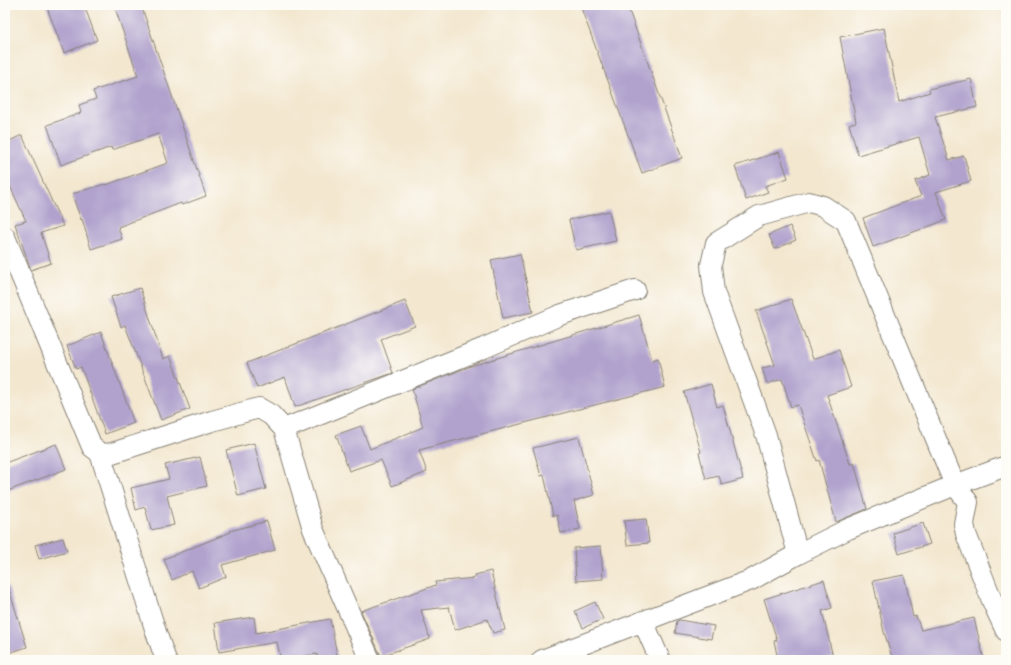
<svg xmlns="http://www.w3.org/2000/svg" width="1011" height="665" font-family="'Patrick Hand',sans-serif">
<rect width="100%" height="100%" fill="#fdfcf7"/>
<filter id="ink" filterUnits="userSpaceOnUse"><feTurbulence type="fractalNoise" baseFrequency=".025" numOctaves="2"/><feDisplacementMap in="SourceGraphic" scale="8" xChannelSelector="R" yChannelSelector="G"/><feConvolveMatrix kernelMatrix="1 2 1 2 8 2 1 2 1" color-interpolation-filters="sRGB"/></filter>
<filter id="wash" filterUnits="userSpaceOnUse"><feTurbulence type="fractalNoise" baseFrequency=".012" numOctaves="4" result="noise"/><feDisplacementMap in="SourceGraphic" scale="16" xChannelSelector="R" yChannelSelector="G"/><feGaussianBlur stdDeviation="0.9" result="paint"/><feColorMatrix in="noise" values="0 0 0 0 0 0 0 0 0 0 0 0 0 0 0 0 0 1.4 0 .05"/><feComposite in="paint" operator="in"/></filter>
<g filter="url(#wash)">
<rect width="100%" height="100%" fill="#f3e7cf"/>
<g id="blocks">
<g fill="#b0a2cd">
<path d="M 46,5 L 84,5 L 97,40 L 64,53 Z"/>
<path d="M 114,5 L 141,5 L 206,196 L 182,205 L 181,203 L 118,227 L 122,239 L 91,249 L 82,219 L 81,220 L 72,194 L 105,184 L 106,185 L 168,163 L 158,134 L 112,150 L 111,147 L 61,165 L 47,125 L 81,113 L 79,105 L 96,99 L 93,91 L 138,76 Z"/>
<path d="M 580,5 L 627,5 L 682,158 L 642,173 Z"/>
<path d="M 884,28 L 899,102 L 930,92 L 929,89 L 971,79 L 977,107 L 935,117 L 949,160 L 964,156 L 971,181 L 936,192 L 946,220 L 873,247 L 863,218 L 921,196 L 915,181 L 930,175 L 919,137 L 858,155 L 849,124 L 856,122 L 840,37 Z"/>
<path d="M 22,135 L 63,226 L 41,233 L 51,263 L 31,270 L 15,224 L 26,221 L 5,175 L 5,143 Z"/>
<path d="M 779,152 L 788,178 L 765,186 L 768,192 L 746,200 L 735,166 Z"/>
<path d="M 609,211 L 616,241 L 576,250 L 569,220 Z"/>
<path d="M 790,226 L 796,240 L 775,249 L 769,235 Z"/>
<path d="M 520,254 L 533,312 L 503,318 L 491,260 Z"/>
<path d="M 140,288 L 163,359 L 170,356 L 190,409 L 161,420 L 125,325 L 121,327 L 111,297 Z"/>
<path d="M 791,299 L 813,359 L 839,350 L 851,387 L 827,395 L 850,464 L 854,463 L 867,509 L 836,522 L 819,460 L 817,461 L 798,405 L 791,407 L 782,379 L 767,384 L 762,368 L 775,365 L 756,311 Z"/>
<path d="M 405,301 L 415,326 L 381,339 L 393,373 L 295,407 L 285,377 L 257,388 L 247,363 Z"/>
<path d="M 639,315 L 652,360 L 658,358 L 665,387 L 419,450 L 427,472 L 392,486 L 381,460 L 349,471 L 336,435 L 361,426 L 370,449 L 423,427 L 412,389 L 471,366 Z"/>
<path d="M 101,332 L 134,423 L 105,434 L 81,367 L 76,369 L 67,346 Z"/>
<path d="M 711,384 L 717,407 L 723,405 L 743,479 L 722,485 L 719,476 L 706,479 L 699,453 L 701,452 L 684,392 Z"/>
<path d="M 579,437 L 594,495 L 574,501 L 580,529 L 561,533 L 557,515 L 553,516 L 544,475 L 541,476 L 533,448 Z"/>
<path d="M 254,443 L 266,489 L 238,496 L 226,450 Z"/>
<path d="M 56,444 L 66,469 L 5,492 L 5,463 Z"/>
<path d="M 200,457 L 207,486 L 167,496 L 174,525 L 151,530 L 145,507 L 136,510 L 131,488 L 169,479 L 165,465 Z"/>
<path d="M 646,519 L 649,543 L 627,545 L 624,521 Z"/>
<path d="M 267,521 L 275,550 L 222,565 L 226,577 L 199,588 L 192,571 L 172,580 L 164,559 L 231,532 L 230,531 Z"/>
<path d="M 923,523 L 930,544 L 899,554 L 893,533 Z"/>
<path d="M 63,538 L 67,551 L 39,559 L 35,545 Z"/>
<path d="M 601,546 L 603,579 L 576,581 L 574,548 Z"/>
<path d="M 491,571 L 505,630 L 493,633 L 487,619 L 455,630 L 449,607 L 421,610 L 430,639 L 381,656 L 361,611 L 436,585 L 435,582 L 475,578 L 475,575 Z"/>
<path d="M 904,575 L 913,617 L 916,616 L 921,630 L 974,618 L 984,660 L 893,660 L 884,632 L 873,581 Z"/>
<path d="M 824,580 L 832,608 L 822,611 L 833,657 L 820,660 L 778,660 L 774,641 L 777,640 L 764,599 Z"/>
<path d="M 8,586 L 27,647 L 5,654 L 5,587 Z"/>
<path d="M 595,602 L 603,619 L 583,628 L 575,611 Z"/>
<path d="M 254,617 L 256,633 L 330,619 L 338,660 L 318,660 L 317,654 L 281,660 L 277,642 L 219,652 L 215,623 Z"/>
<path d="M 679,620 L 714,626 L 711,639 L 675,633 L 677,621 Z"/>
</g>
</g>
</g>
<g filter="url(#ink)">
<use href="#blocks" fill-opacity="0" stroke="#888276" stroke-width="1"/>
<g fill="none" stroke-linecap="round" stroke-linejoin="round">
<defs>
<g id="street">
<path d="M 5,237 L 92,447 L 100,453 L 109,454 L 212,421 L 259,408 L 271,415 L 284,429 L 484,348 L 560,315 L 635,290"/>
<path d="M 284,429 L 313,529 L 370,660"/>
<path d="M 100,453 L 156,632 L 166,660"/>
<path d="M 798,554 L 766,435 L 714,292 L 711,265 L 716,243 L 759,216 L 809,202 L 823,206 L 846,221 L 955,485 L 968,502 L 964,524 L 966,534 L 993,603 L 1006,631"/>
<path d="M 643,621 L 660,660"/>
<path d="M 542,660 L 751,580 L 798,554 L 848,529 L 955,485 L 1006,466"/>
</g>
</defs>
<use href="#street" stroke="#888276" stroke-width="22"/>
<use href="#street" stroke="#fff" stroke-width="20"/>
</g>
</g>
<rect width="1011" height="665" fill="none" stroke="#fdfcf7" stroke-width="20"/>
</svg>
